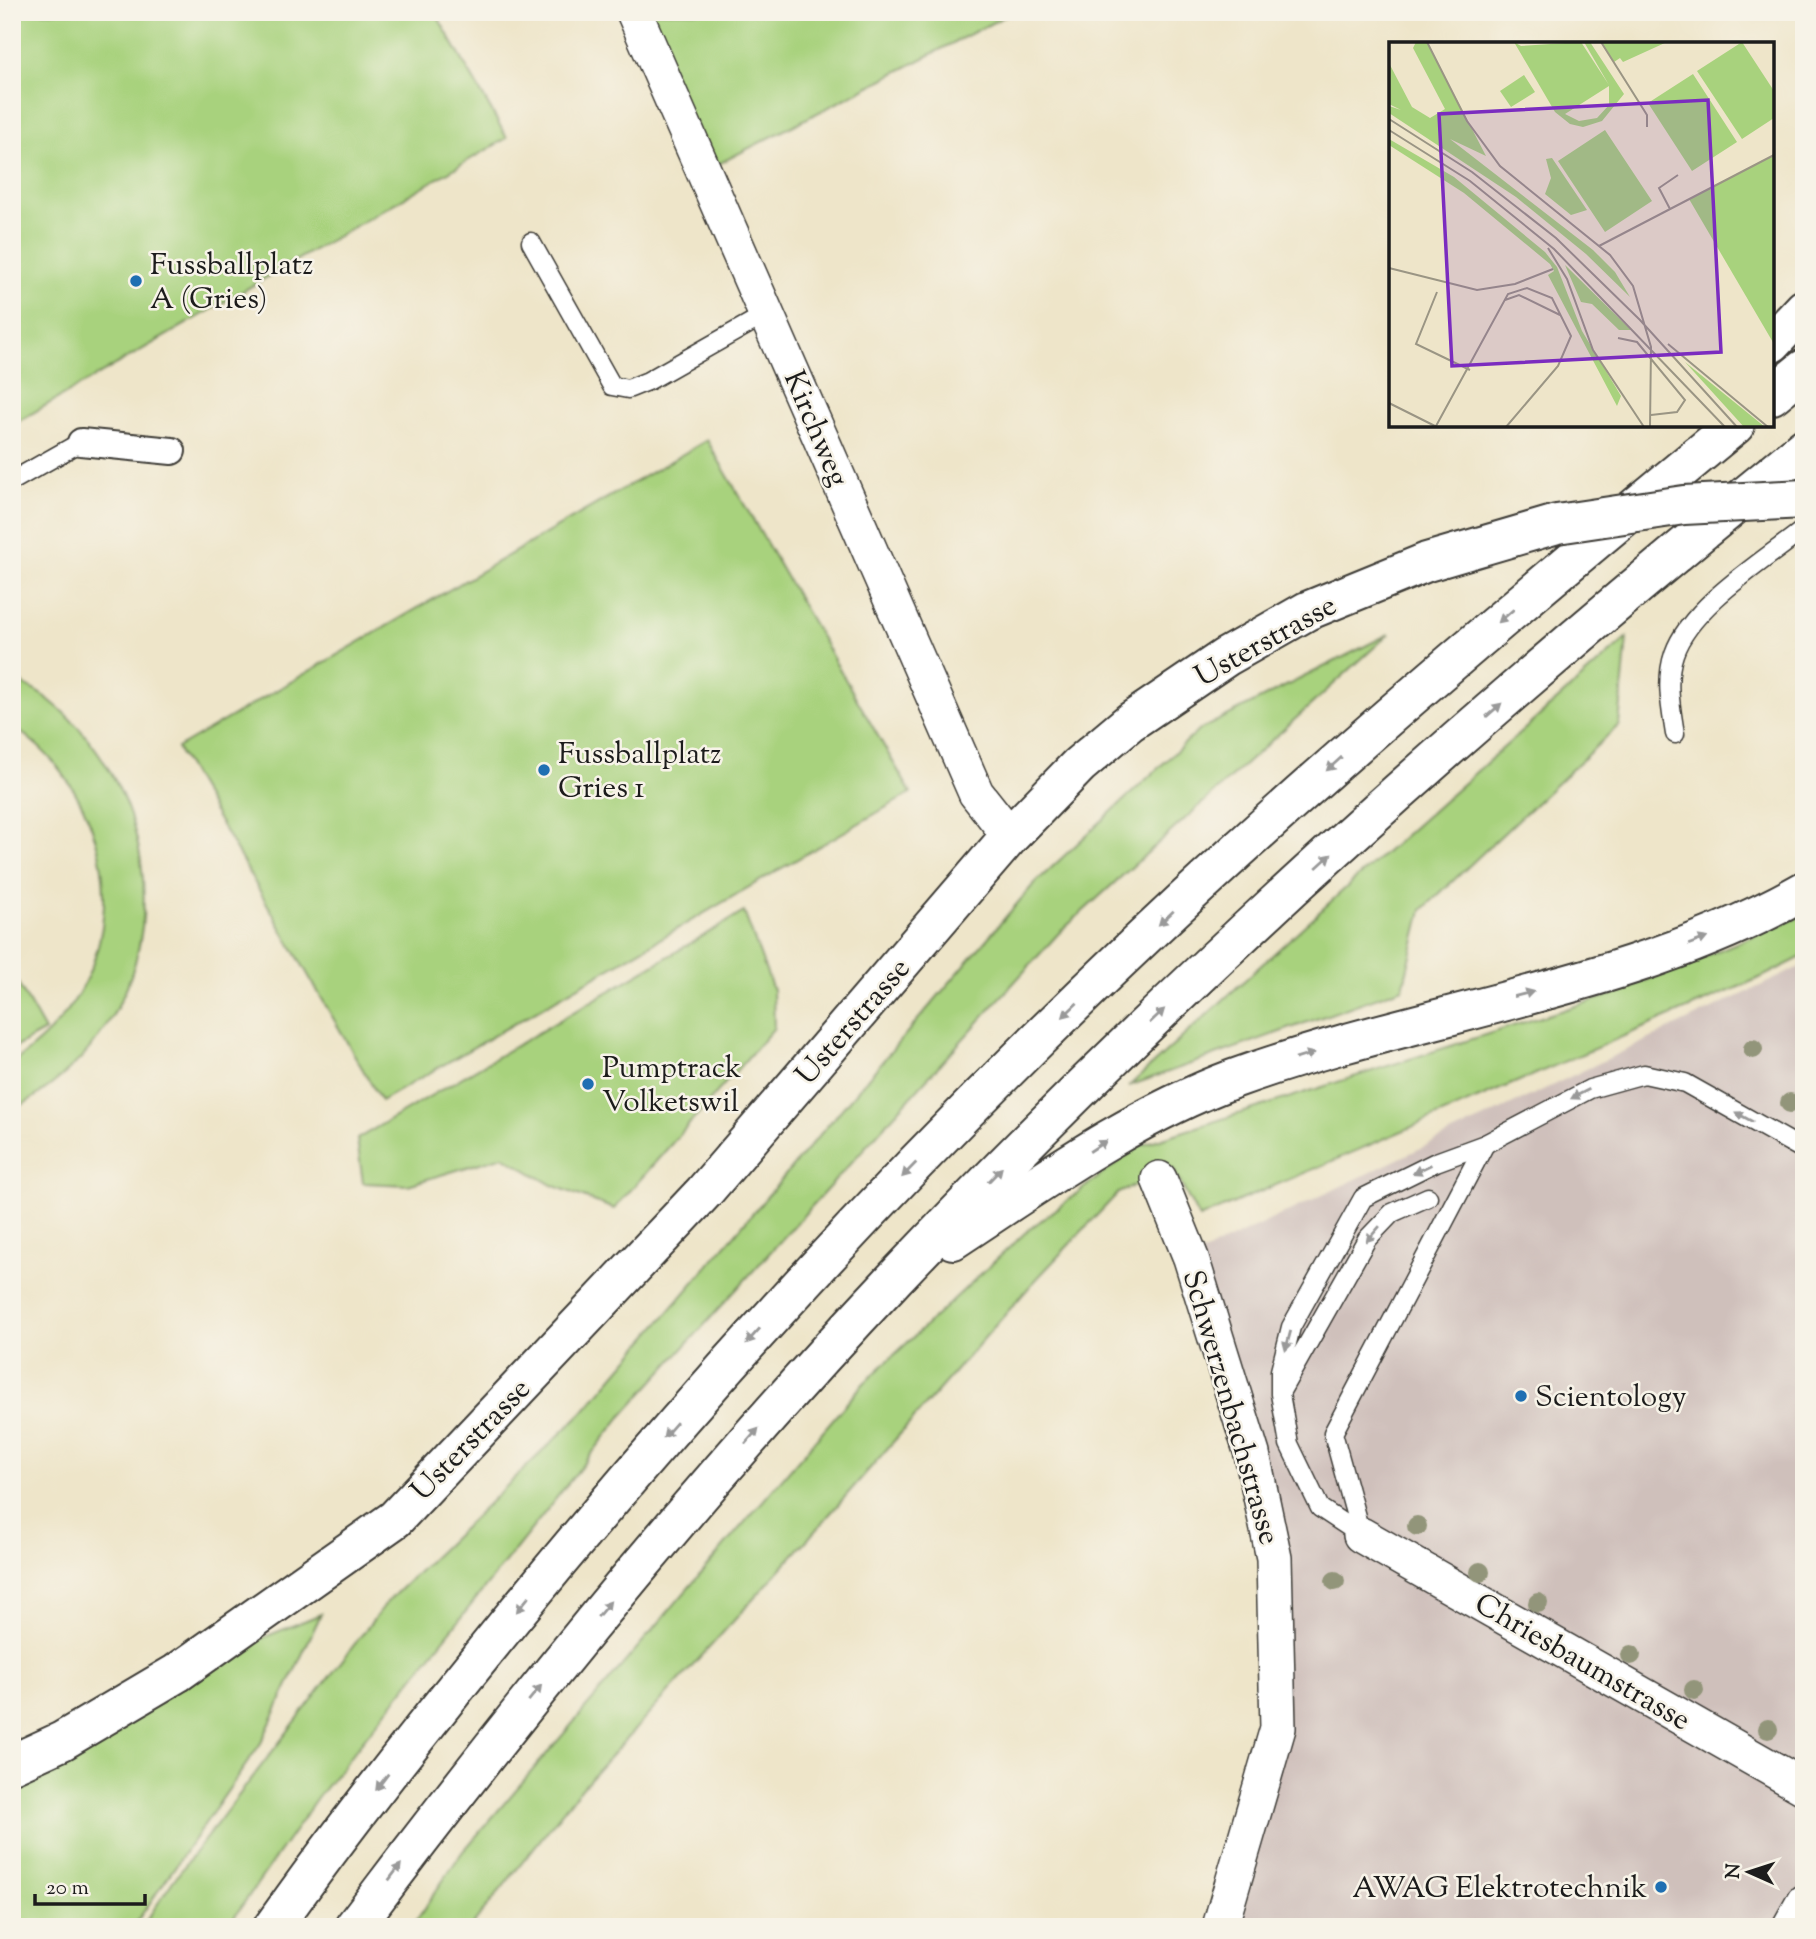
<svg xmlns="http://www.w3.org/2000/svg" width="1816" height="1939" font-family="'Sorts Mill Goudy',serif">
<rect width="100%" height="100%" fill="#f7f3e8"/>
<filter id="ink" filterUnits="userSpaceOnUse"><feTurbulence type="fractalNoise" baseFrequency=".0143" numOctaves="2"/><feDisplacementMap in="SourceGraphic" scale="14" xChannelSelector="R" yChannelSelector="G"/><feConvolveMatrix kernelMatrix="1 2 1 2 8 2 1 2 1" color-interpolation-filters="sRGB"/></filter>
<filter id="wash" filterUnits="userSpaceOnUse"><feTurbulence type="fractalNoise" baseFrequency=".00686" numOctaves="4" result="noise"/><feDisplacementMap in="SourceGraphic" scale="28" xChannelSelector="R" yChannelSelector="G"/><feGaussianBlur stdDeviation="1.57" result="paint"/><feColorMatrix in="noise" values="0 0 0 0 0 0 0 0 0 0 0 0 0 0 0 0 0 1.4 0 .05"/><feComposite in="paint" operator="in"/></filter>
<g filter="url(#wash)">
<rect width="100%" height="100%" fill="#eee5c9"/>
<path fill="#cfc0bb" d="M 1804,965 L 1804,1927 L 1220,1927 L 1278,1728 L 1274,1558 L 1191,1258 Z"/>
<g fill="#a8d27d" stroke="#62774c" stroke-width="2">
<path d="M 12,12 L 435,12 L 507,138 L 12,425 Z"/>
<path d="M 634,12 L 1013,12 L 705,171 Z"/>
<path d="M 707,440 L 911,793 L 381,1101 L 177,748 Z"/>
<path d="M 1389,634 L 1058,934 L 621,1417 L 318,1797 L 227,1927 L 142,1927 L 173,1881 L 387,1602 L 583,1412 L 1033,885 L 1199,730 Z"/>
<path d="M 1627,638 L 1619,725 L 1422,910 L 1403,988 L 1129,1086 L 1350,884 Z"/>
<path d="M 12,678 C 24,685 38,691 49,700 C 150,780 177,934 97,1039 C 75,1069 45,1092 12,1111 L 12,1063 C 42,1042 70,1014 86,980 C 128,890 94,779 12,726 Z"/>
<path d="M 744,912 L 773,990 L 774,1028 L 614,1209 L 552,1185 L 503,1156 L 408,1185 L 363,1183 L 357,1139 Z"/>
<path d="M 1804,915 L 1804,956 L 1762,977 L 1199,1218 L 1173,1169 L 1118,1193 L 1031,1285 L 807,1540 L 579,1791 L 471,1927 L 412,1927 L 460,1855 L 863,1384 L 1027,1231 L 1141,1145 L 1613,994 Z"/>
<path d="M 12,973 L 45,1031 L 12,1049 Z"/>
<path d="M 321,1614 L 261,1743 L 133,1927 L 12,1927 L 12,1764 L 177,1673 Z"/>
</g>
</g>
<g filter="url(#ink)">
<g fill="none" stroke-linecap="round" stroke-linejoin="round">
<defs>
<g id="service">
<path d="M 531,242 L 612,386 L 628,389 L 648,381 L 768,313"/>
<path d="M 12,481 L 81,442"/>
<path d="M 1675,734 C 1671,708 1665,680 1674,654 C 1690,606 1765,560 1804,529"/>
<path d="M 1281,1391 L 1367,1239 L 1392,1213 L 1428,1197"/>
<path d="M 1361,1535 L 1320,1508 L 1289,1444 L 1280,1394 L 1280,1371 L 1291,1327 L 1363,1198 L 1436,1162 L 1485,1144 L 1590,1089 L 1644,1074 L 1685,1083 L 1804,1150"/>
<path d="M 1361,1535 L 1333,1433 L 1485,1144"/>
</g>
<path id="pedestrian" d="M 81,442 L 172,451"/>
<g id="minor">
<path d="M 634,12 L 976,793 L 1010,836"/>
<path d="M 1159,1179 L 1191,1258 L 1252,1454 L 1274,1558 L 1278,1728 L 1220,1927"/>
<path d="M 1361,1535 L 1804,1787"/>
<path d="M 1790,1927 L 1804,1902"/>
</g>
<path id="secondary" d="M 12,1764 L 62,1741 L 177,1673 L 395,1519 L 704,1192 L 1010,836 L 1079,765 L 1130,722 L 1226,657 L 1307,611 L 1427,562 L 1557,524"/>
<g id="motorway">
<path d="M 1772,343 L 1804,309"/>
<path d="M 1772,395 L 1804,369"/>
<path d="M 953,1240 C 1043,1181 1131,1117 1233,1079 C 1420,1011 1629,990 1804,891"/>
<path d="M 273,1927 C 348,1821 430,1719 512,1618 C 735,1345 976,1088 1237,851 C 1399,704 1566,564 1735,425"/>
<path d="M 354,1927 C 523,1702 702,1483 895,1278 C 1177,980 1486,706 1804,448"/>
</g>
</defs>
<use href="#service" stroke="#3c3a36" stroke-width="21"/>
<use href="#pedestrian" stroke="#3c3a36" stroke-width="30"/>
<use href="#minor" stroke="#3c3a36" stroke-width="38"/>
<use href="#secondary" stroke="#3c3a36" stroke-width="42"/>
<use href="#motorway" stroke="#3c3a36" stroke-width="42"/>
<use href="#service" stroke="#fff" stroke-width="18"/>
<use href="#pedestrian" stroke="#fff" stroke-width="26"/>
<use href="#minor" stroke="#fff" stroke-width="35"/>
<use href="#secondary" stroke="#fff" stroke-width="38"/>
<use href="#motorway" stroke="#fff" stroke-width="38"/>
<defs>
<path id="secondary-bridge" d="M 1557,524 L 1684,505 L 1804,499"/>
</defs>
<use href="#secondary-bridge" stroke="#3c3a36" stroke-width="42" stroke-linecap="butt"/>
<use href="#secondary-bridge" stroke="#fff" stroke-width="38"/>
</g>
<g fill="#92957a">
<circle cx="1753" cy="1049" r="10"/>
<circle cx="1790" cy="1103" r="10"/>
<circle cx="1417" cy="1526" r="10"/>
<circle cx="1480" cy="1572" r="10"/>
<circle cx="1335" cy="1581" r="10"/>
<circle cx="1538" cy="1603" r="10"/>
<circle cx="1631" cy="1655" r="10"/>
<circle cx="1694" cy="1690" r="10"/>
<circle cx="1768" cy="1729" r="10"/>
</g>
<defs><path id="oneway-solid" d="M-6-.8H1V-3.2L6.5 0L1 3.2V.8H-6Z" transform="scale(1.75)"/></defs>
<g fill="#999">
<use href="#oneway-solid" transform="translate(1506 616) rotate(139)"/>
<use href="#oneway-solid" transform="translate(1494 710) rotate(-41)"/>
<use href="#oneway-solid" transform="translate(1334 764) rotate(138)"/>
<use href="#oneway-solid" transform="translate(1324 861) rotate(-42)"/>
<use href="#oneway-solid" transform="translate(1166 918) rotate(137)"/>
<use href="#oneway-solid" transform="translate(1698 941) rotate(-21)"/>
<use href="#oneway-solid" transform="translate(1524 994) rotate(-15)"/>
<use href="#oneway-solid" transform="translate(1070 1010) rotate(136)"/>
<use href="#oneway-solid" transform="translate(1157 1016) rotate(-43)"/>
<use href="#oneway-solid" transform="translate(1305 1056) rotate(-17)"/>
<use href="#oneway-solid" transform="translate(1580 1094) rotate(153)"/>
<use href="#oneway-solid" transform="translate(1744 1117) rotate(-151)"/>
<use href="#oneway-solid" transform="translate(1098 1146) rotate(-33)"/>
<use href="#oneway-solid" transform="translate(1422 1169) rotate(154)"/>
<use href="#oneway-solid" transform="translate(909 1170) rotate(134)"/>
<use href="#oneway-solid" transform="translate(995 1175) rotate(-46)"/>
<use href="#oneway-solid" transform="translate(1373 1234) rotate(131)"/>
<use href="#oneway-solid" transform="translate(753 1336) rotate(132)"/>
<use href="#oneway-solid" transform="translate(1288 1341) rotate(105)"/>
<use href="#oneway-solid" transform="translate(670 1430) rotate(131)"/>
<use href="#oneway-solid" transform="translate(752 1436) rotate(-49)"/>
<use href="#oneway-solid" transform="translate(523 1604) rotate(129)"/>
<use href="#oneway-solid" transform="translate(604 1609) rotate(-50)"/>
<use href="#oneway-solid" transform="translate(535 1693) rotate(-51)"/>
<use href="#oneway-solid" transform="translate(382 1782) rotate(127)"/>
<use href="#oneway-solid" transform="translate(395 1872) rotate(-53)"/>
</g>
</g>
<g fill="#1f6fb2" stroke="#f7f3e8" stroke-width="2.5">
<circle cx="136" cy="281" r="7"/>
<circle cx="544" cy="770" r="7"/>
<circle cx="588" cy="1084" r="7"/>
<circle cx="1521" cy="1396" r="7"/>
<circle cx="1661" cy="1887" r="7"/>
</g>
<g text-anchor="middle" stroke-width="5" stroke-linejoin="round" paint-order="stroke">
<g font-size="30" fill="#1c1c1c" stroke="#f7f3e8" text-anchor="start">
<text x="150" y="274">Fussballplatz<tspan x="150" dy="34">A (Gries)</tspan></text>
<text x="558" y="763">Fussballplatz<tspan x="558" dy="34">Gries 1</tspan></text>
<text x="602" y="1077">Pumptrack<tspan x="602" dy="34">Volketswil</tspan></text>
<text x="1535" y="1406">Scientology</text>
<text x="1647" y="1897" text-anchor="end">AWAG Elektrotechnik</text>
</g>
<g font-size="30" fill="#1c1c1c" stroke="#f7f3e8">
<text transform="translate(817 428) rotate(67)" y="10">Kirchweg</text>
<text transform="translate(1265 640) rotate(-29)" y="10">Usterstrasse</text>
<text transform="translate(852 1021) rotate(-49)" y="10">Usterstrasse</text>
<text transform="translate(1232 1407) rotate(74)" y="10">Schwerzenbachstrasse</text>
<text transform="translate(470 1439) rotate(-46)" y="10">Usterstrasse</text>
<text transform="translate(1583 1661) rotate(30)" y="10">Chriesbaumstrasse</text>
</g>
</g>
<g transform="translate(1389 42)">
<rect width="385" height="385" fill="#eee5c9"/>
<path d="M 27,0 L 38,0 L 97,114 L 61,97 L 204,208 L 226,230 L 241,255 L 197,212 L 127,155 L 0,71 L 0,64 L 12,68 L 0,62 L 1,23 L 23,65 L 41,76 L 56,67 L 24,6 ZM 125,0 L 132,4 L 192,0 L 220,43 L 195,0 L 201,0 L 235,52 L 213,79 L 194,85 L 181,82 L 166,70 ZM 220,44 L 220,63 L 208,76 L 190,79 L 176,72 ZM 212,0 L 278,0 L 234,20 L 231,16 L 225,20 ZM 353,0 L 385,49 L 385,76 L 353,97 L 308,29 ZM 304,32 L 348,100 L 303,129 L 259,61 ZM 135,33 L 146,50 L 122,65 L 111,49 ZM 216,88 L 263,159 L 216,190 L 169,119 ZM 0,97 L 65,135 L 156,210 L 168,225 L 193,289 L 232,354 L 228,364 L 159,233 L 165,229 L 161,222 L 75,151 L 0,103 ZM 385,113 L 385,302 L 300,157 ZM 163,116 L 198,168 L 182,173 L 156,152 L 162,136 L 157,117 ZM 176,223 L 242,288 L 230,288 L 203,262 L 192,260 ZM 296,320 L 376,385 L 355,385 Z" fill="#a8d27d" fill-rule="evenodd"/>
<path fill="none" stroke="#9a9584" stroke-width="2" d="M 38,0 L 78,79 L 111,124 L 221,213 L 244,244 L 262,305 L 261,385M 212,0 L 258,73 L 258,85M 0,77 L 83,130 L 167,196 L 251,278 L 348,385M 0,88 L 81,139 L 165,207 L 336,385M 281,167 L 270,146 L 289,133M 210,204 L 385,113M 159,206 L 178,237 L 204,308 L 255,385M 0,226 L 88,248 L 126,242 L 164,227M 48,250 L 27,302 L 81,328M 116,258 L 130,253 L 171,273M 229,296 L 248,300 L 296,358 L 288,370 L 262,373M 279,302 L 379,385M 0,361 L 48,385M 47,384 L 119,252 L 138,246 L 163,256 L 182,294 L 169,324 L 117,385"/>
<path fill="#7b2cbf" fill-opacity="0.15" stroke="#7b2cbf" stroke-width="3.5" d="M 319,58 L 332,310 L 63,324 L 50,72 Z"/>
<rect width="385" height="385" fill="none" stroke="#1c1c1c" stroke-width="3.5"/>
</g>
<rect width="1816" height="1939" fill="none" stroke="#f7f3e8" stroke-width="42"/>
<g transform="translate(1749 1872) rotate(273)" stroke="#f7f3e8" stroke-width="5" paint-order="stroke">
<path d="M0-5L12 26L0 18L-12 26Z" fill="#1c1c1c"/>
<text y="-10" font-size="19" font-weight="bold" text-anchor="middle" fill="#1c1c1c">N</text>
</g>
<path d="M35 1894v10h110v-10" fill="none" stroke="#1c1c1c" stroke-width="3.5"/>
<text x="46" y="1894" font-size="21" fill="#1c1c1c" stroke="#f7f3e8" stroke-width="5" paint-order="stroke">20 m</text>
</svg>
